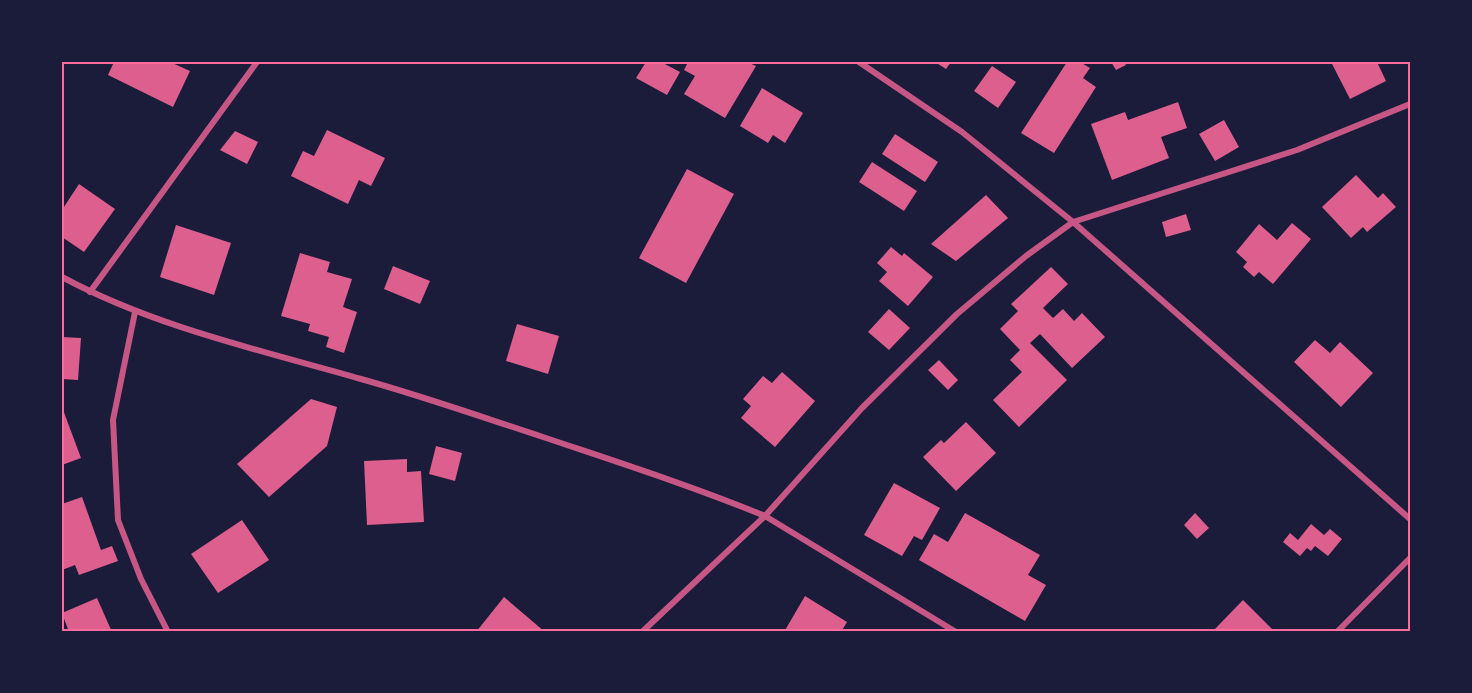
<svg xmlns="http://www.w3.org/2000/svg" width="1472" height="693" font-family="Montserrat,sans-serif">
<rect width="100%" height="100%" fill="#1b1b3a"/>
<g fill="#dd5f8e">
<path d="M 114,62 L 170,62 L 190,71 L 173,107 L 108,75 Z"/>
<path d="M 646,62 L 661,62 L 680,72 L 667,95 L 636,78 Z"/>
<path d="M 688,62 L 747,62 L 756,66 L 725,118 L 684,94 L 695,76 L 684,70 Z"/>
<path d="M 935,62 L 951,62 L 946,69 Z"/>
<path d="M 1067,62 L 1080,62 L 1090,68 L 1083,78 L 1096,87 L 1054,153 L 1021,133 Z"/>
<path d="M 1111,62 L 1124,62 L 1126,65 L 1116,70 Z"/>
<path d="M 1331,62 L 1377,62 L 1386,81 L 1350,99 Z"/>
<path d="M 992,66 L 1016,82 L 998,108 L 974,91 Z"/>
<path d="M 762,88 L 803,113 L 785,143 L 773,135 L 768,143 L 740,126 Z"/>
<path d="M 1178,102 L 1187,128 L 1161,137 L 1169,158 L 1112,180 L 1091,124 L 1125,112 L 1128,120 Z"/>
<path d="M 1224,120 L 1239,147 L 1215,161 L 1199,134 Z"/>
<path d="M 327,130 L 385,158 L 371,186 L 359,180 L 348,204 L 291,176 L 303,151 L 314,156 Z"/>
<path d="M 235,131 L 258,142 L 247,164 L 220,150 Z"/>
<path d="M 895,134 L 938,162 L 925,182 L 882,154 Z"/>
<path d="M 872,162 L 917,191 L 904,211 L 859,182 Z"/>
<path d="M 687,169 L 734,194 L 686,283 L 639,258 Z"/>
<path d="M 1356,175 L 1378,198 L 1383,193 L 1396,207 L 1367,232 L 1363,227 L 1351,238 L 1322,207 Z"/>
<path d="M 79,184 L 115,209 L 84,252 L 62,237 L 62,210 Z"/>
<path d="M 986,195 L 1008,218 L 956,261 L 931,244 Z"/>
<path d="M 1186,214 L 1191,230 L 1166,237 L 1162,222 Z"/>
<path d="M 1292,223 L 1311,239 L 1273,284 L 1259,272 L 1254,277 L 1243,267 L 1247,262 L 1236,252 L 1259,224 L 1277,240 Z"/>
<path d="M 176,225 L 231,243 L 214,295 L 160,277 Z"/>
<path d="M 891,247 L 902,256 L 904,253 L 933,277 L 908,306 L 879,281 L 887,272 L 877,263 Z"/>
<path d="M 300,253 L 330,262 L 327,272 L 352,279 L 343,307 L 357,312 L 344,353 L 326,347 L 329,337 L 308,331 L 310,324 L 281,316 Z"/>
<path d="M 393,266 L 430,281 L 420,304 L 384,289 Z"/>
<path d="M 1051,267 L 1068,284 L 1043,308 L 1053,318 L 1063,309 L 1074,321 L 1082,313 L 1105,337 L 1072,368 L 1040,334 L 1030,343 L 1067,380 L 1019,427 L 993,400 L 1022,372 L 1010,360 L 1020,350 L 1000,329 L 1018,311 L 1011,304 Z"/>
<path d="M 889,309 L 910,328 L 889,350 L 868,332 Z"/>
<path d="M 517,324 L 559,336 L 548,374 L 506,361 Z"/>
<path d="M 62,337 L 81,338 L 78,380 L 62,379 Z"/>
<path d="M 1315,340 L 1330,353 L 1340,342 L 1373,373 L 1341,407 L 1294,362 Z"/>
<path d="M 939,360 L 958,380 L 948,390 L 928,370 Z"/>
<path d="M 782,372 L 815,401 L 775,447 L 741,418 L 751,406 L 743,399 L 763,376 L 772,383 Z"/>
<path d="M 311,399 L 337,407 L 327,446 L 269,497 L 237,464 Z"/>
<path d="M 62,407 L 81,458 L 62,465 Z"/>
<path d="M 966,422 L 996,453 L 956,491 L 923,457 L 941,440 L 944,443 Z"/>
<path d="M 436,446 L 462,453 L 455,481 L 429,474 Z"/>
<path d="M 407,459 L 407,472 L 421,471 L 424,522 L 367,525 L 364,461 Z"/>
<path d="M 894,483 L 940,508 L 922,540 L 914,536 L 902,556 L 864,535 Z"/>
<path d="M 82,497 L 101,550 L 112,546 L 118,561 L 79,575 L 75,565 L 62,570 L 62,504 Z"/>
<path d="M 965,513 L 1040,555 L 1028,575 L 1046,585 L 1025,621 L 919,560 L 934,534 L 948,542 Z"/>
<path d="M 1195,513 L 1209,528 L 1197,539 L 1184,525 Z"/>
<path d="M 242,520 L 269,560 L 218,593 L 191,554 Z"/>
<path d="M 1311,524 L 1324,535 L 1330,529 L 1342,539 L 1328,556 L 1315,546 L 1311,551 L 1307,548 L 1300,556 L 1283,542 L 1290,533 L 1298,540 Z"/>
<path d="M 805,596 L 847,622 L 841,632 L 784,632 Z"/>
<path d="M 504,597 L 545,632 L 476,632 Z"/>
<path d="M 97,598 L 112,632 L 69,632 L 62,613 Z"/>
<path d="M 1243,600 L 1275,632 L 1212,632 Z"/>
</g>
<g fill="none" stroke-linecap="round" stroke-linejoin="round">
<g stroke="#c65784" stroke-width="6">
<path d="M 859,62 L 962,132 L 1073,222 L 1410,519"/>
<path d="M 62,277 C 155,327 260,350 361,379 C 422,396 482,417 543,437 C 617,462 692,486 765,516 L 956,632"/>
<path d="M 90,292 L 257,62"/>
<path d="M 135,312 L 113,420 L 118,520 L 141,579 L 168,632"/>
<path d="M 642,632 L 765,516 L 862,408 L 957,314 L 1026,256 L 1073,222 L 1297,150 L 1410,104"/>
<path d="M 1337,632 L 1410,558"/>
</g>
</g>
<rect width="1472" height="693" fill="none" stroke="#1b1b3a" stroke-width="126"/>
<rect x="63" y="63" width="1346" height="567" fill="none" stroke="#ff6b9d" stroke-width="2"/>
</svg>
